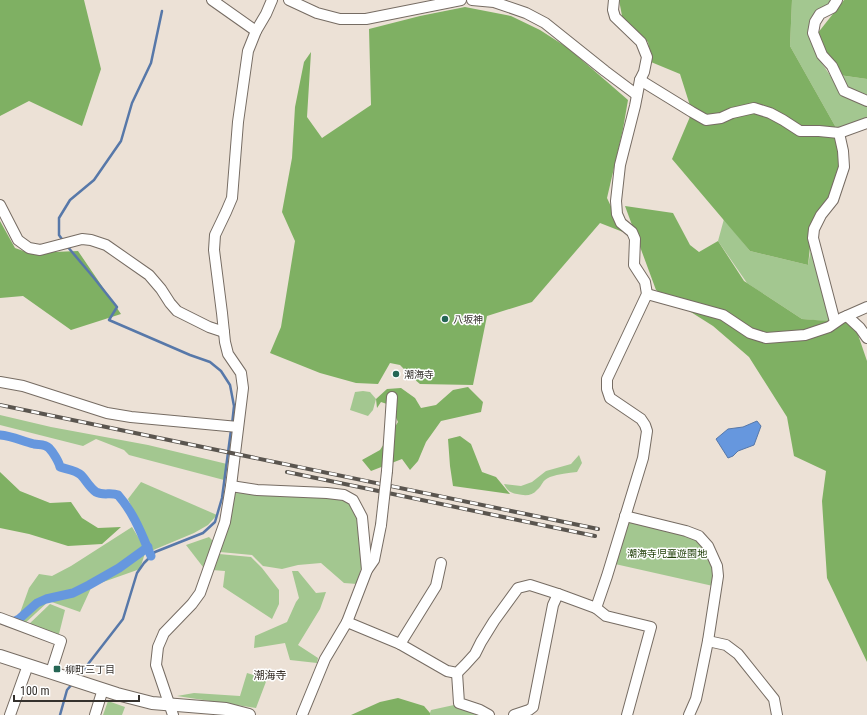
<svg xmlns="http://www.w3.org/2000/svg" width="867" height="715" font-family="'Roboto Condensed','Noto Sans JP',sans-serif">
<rect width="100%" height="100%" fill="#ece1d6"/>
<g fill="#a3c790">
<path d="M 792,0 L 831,0 L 828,4 L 809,21 L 817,56 L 842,93 L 867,104 L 867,120 L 839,133 L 790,46 Z"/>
<path d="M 839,75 L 867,79 L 867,96 L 847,89 Z"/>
<path d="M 724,219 L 750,251 L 808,265 L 813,238 L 835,322 L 802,319 L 747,283 L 718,241 Z"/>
<path d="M 363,391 L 370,392 L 376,399 L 373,410 L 368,416 L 350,410 L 355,392 Z"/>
<path d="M 0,415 L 51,427 L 148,445 L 227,464 L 224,480 L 129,455 L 124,450 L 96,439 L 83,446 L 0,425 Z"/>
<path d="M 579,455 L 582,463 L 577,472 C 568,473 559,474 550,477 C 541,481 543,485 537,490 C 532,496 525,496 517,494 C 510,493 507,490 504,484 L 521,486 L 532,482 L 546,471 L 571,464 Z"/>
<path d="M 141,482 L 217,515 L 208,525 L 194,533 L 151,551 L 128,499 Z"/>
<path d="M 233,493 L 324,495 L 347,500 L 357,513 L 362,564 L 357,584 L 344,583 L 321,563 L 298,565 L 282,569 L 263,566 L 252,555 L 220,552 L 227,528 Z"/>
<path d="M 627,521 L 697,539 L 706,548 L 714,566 L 713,586 L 615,564 Z"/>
<path d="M 132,527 L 146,550 L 140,569 L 92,586 L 80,612 L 49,601 L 22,626 L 16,624 L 29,588 L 39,574 L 52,576 L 71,566 Z"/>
<path d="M 209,537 L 214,542 L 203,567 L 186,545 Z"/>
<path d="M 219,554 L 251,557 L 262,568 L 279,590 L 279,604 L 272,619 L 223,587 L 225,571 L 212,570 Z"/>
<path d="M 292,571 L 298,571 L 316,593 L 326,592 L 320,609 L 298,645 L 318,658 L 317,663 L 290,660 L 285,643 L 254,648 L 255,636 L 287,622 L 296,602 L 299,598 Z"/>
<path d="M 50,604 L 65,610 L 58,638 L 26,627 Z"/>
<path d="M 247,673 L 267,679 L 256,708 L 177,696 L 194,693 L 240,696 Z"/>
<path d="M 108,701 L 125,707 L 122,715 L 103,715 Z"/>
<path d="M 454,705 L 464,707 L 476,711 L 476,715 L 430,715 L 430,713 L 431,710 Z"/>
</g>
<g fill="#7fb063">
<path d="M 0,0 L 84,0 L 101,69 L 82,126 L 29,101 L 0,116 Z"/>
<path d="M 619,0 L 792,0 L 790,46 L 839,133 L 840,179 L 811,238 L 808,265 L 750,251 L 672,159 L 692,112 L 680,74 L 651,62 L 648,42 L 623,21 Z"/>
<path d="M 844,0 L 867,0 L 867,79 L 839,75 L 817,34 Z"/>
<path d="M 465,7 L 511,16 L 540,30 L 568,48 L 628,100 L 623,129 L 607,198 L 623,232 L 600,223 L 532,302 L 487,316 L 473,385 L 420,384 L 414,379 L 400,365 L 390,363 L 378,384 L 356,383 L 320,373 L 270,353 L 281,327 L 295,241 L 282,212 L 292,158 L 295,107 L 304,62 L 311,52 L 307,117 L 322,138 L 371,105 L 369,29 L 420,16 Z"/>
<path d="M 625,206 L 673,213 L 690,245 L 699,252 L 718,241 L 744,281 L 802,319 L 854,323 L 867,361 L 867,662 L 827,578 L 822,501 L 826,471 L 794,456 L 787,417 L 749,357 L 713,326 L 656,290 Z"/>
<path d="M 0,221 L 15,248 L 29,253 L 78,251 L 121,314 L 71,330 L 23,296 L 0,298 Z"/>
<path d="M 468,387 L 483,402 L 481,412 L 441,421 L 426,442 L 418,461 L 410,470 L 402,459 L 371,471 L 362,460 L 380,450 L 398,422 L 390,405 L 381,402 L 377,408 L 376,399 L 387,389 L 401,388 L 415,398 L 421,408 L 436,405 L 453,390 Z"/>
<path d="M 460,436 L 471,444 L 482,472 L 496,477 L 510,494 L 453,486 L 450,466 L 448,439 Z"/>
<path d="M 0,472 L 20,491 L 50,503 L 71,502 L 82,518 L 98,528 L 121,527 L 102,544 L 68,546 L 29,534 L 0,528 Z"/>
<path d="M 398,698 L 424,706 L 430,713 L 430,715 L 351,715 L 380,702 Z"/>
</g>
<path fill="#6697de" stroke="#5778a9" d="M 757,421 L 761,426 L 754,445 L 738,451 L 733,456 L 728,458 L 716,439 L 728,429 L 743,427 Z"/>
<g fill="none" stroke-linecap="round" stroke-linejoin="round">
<g stroke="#5778a9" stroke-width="2.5">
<path d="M 64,242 L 59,235 L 59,218 L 70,200 L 94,180 L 121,141 L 132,103 L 151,63 L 162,11"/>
<path d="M 67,246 L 94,278 L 117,307 L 109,320 L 190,355 L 210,362 L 221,371 L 230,385 L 234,406 L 232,425"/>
<path d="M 78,677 L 123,619 L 137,573 L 144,563 L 155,552 L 203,533 L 215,522 L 222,498 L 231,430"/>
<path d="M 60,715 L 67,690 L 73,683"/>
</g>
<g stroke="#6697de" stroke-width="9">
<path d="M 0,435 C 12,436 22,441 34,444 C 39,445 45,444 49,448 C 53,452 59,462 60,467 C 66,469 76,470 81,475 C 86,480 89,487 96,492 C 103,496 111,492 118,495 C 134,513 142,535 151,556"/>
<path d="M 7,622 L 15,621 L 19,619 L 37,603 L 46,599 L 73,593 L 89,585 L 119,568 L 148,547"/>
</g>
<defs>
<g id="minor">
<path d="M 212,0 L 256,31"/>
<path d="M 289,0 L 317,13 L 340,19 L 366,19 L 461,0"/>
<path d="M 472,0 L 494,2 L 526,13 L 545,23 L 605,71 L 637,95"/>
<path d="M 837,0 L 832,8 L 820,14 L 815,22 L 813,33 L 822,55 L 832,66 L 844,91 L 867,101"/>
<path d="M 640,80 L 692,112 L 706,120 L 721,118 L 732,113 L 754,108 L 770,113 L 783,120 L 800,131 L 819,131 L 839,133 L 867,123"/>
<path d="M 0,205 L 18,240 L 29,248 L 40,250 L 82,239 L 91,240 L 106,245 L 149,275 L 161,289 L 170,303 L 177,311 L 209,327 L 224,332"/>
<path d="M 647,294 L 723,315 L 750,333 L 766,338 L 805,335 L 829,327 L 842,318 L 867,307"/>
<path d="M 847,316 L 860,328 L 867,338"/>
<path d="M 835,322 L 813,238 L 814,229 L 821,215 L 833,200 L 844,167 L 843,151 L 839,133"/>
<path d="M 0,382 L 23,386 L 107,413 L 131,417 L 238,427"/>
<path d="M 387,471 L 392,397"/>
<path d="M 231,486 L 257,490 L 327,493 L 344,495 L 353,500 L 362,517 L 367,570"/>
<path d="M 625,516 L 686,531 L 699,536 L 708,546 L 717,566 L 718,576 L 708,641 L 700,680 L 696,699 L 689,715"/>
<path d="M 596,608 L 606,616 L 651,627 L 627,715"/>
<path d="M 0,618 L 61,641 L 51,672"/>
<path d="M 347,622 L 400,644 L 447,671 L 457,673 L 465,665 L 475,654 L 481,642 L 494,621 L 518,588 L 530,585 L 558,594 L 596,608 L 607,576 L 643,458 L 647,431 L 645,425 L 641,419 L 610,398 L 607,389 L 607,379 L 647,294 L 645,282 L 634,265 L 635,239 L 632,232 L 621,223 L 617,214 L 616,201 L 620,165 L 635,106 L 640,80 L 644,72 L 647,57 L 641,42 L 615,17 L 613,10 L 614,0"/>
<path d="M 708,641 L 726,645 L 738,654 L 774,699 L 777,715"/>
<path d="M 400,644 L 436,586 L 441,563"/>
<path d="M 457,673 L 459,703 L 480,710 L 489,715"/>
<path d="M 10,715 L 28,665"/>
<path d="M 95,715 L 103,689"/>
<path d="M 173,715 L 156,665 L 158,647 L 164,633 L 192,604 L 200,593 L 225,522 L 231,486 L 243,388 L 241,373 L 228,354 L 225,342 L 222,313 L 214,250 L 215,235 L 226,212 L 232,198 L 238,122 L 248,51 L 256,31 L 266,14 L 272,0"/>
<path d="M 302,715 L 325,659 L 347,622 L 367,570 L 374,560 L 381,525"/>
<path d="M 514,715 L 529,710 L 533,707 L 553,605 L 558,594"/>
</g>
<path id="tertiary" d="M 0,656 L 117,694 L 152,703 L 226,709 L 249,715"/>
</defs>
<use href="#minor" stroke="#766c63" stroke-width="12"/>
<use href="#tertiary" stroke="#766c63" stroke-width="14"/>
<use href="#minor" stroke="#fff" stroke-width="10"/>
<use href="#tertiary" stroke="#fff" stroke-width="12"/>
<defs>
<g id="rail">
<path d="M 0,405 L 598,529"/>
<path d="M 287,472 L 595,536"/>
</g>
</defs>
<use href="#rail" stroke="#5a554f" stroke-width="4"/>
<use href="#rail" stroke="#fff" stroke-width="2.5" stroke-dasharray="8" stroke-linecap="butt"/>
<defs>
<path id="minor-bridge" d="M 381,525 L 387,471"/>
</defs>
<use href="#minor-bridge" stroke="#766c63" stroke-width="12" stroke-linecap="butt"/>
<use href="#minor-bridge" stroke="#fff" stroke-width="10"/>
</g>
<g fill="#256655" stroke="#fff" stroke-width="1.5">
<circle cx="445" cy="319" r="4"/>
<circle cx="396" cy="374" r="4"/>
<rect x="53" y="665" width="8" height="8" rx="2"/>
</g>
<g text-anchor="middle" stroke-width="3" stroke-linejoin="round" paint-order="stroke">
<g font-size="10" fill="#35312d" stroke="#fff" text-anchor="start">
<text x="453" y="323">八坂神</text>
<text x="404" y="378">潮海寺</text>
<text x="65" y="673">柳町三丁目</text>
</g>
<g font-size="10" fill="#214009" stroke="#fff">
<text x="667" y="557">潮海寺児童遊園地</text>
</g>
<g font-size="11" fill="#332b23" stroke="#fff">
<text x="270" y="679">潮海寺</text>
</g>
</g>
<path d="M14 695v6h125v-6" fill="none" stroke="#35312d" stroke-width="2"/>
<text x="20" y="695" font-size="12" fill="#35312d" stroke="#ffffff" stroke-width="3" paint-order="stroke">100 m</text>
</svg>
